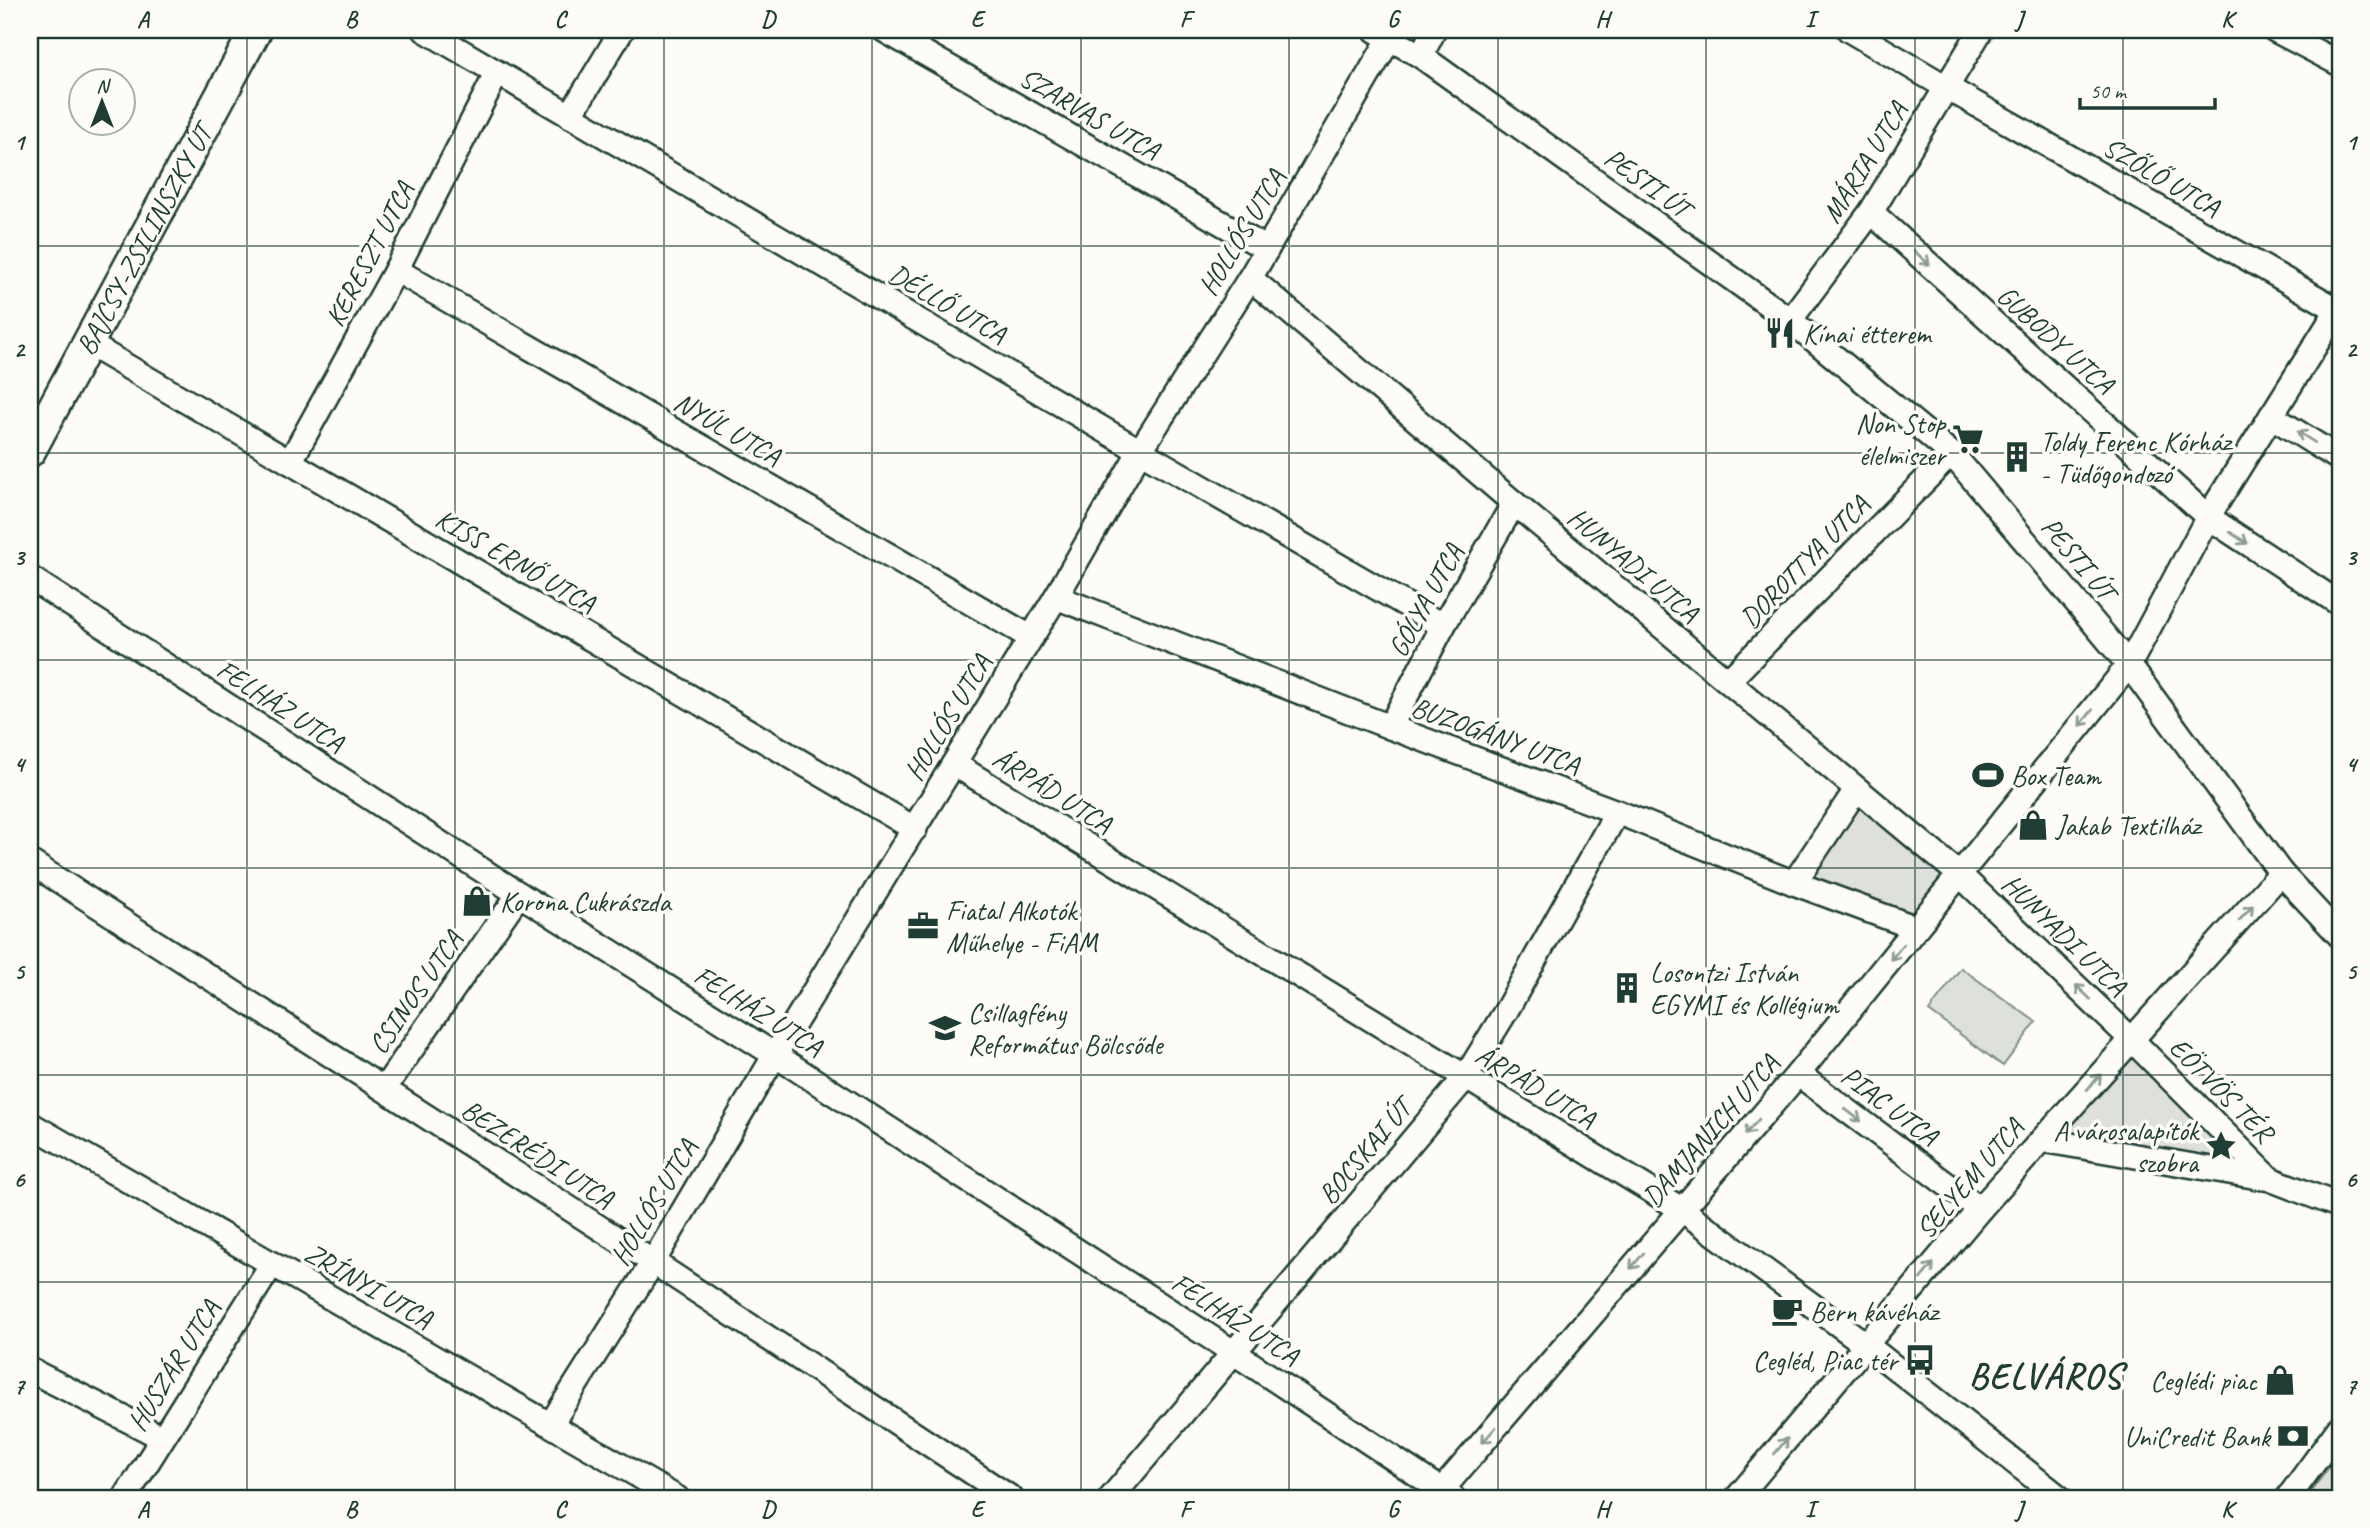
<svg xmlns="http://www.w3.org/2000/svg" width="2370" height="1528" font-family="Caveat,sans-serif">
<rect width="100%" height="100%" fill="#fdfcf7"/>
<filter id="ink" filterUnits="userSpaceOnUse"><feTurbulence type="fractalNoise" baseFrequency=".0143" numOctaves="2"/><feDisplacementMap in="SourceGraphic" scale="14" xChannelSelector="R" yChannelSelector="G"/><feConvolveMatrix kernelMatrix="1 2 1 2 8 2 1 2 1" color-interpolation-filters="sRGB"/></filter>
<g filter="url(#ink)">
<g fill="#dde0db" stroke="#7e8e88" stroke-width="2">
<path d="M 1856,790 L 1959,874 L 1916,928 L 1794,883 Z"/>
<path d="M 1961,968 L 2036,1022 L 2003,1066 L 1929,1011 Z"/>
<path d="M 2133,1045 L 2258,1173 L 2049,1138 Z"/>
<path d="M 2340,1453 L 2340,1498 L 2306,1498 Z"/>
</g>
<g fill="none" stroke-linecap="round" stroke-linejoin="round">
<defs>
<g id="minor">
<path d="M 425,30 L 1140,451 L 1443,626"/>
<path d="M 884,30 L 1267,249"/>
<path d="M 1375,30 L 1421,56 L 1790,320 L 1953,455 L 2129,665 L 2281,873 L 2340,936"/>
<path d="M 1849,30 L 1946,87 L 2338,310"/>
<path d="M 2275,30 L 2340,64"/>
<path d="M 1421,56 L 1434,30"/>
<path d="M 570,116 L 622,30"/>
<path d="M 1871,212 L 2208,517 L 2340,604"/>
<path d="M 396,270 L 1030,637"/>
<path d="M 1250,278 L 1514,503 L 1959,874 L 2132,1040 L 2270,1179"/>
<path d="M 1790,320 L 1871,212 L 1981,30"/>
<path d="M 87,343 L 915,829"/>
<path d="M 2271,416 L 2340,459"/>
<path d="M 290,462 L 396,270 L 497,73"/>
<path d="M 30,578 L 519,894 L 775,1055 L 1233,1352 L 1453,1498"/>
<path d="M 1056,597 L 1390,727 L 1617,812 L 1794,883 L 1916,928"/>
<path d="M 1728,681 L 1942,463 L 1953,455"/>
<path d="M 1390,727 L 1443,626 L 1514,503"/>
<path d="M 954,764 L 1681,1209 L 1865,1344 L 2060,1498"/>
<path d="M 30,862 L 653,1262 L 1011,1498"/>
<path d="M 1794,883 L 1856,790"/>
<path d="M 1798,1074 L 1980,1209"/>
<path d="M 384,1089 L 519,894"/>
<path d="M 30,1124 L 677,1498"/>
<path d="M 2042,1140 L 2270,1179 L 2340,1206"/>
<path d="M 30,1370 L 161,1437"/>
<path d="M 551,1424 L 653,1262 L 775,1055 L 1056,597 L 1140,451 L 1250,278 L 1390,38"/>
<path d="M 125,1498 L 272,1264"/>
<path d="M 1111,1498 L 1465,1078 L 1506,1011 L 1617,812"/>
<path d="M 1435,1498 L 1798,1074 L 2129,665 L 2208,517 L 2340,306"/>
<path d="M 1737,1498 L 1980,1209 L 2281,873"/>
<path d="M 2288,1498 L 2340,1427"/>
</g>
<g id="major">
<path id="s1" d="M 30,451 L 256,30"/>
</g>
</defs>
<use href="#minor" stroke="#1f3d34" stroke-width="28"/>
<use href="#major" stroke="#1f3d34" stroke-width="35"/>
<use href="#minor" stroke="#fdfcf7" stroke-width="23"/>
<use href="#major" stroke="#fdfcf7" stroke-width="30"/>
</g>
<defs><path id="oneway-shaft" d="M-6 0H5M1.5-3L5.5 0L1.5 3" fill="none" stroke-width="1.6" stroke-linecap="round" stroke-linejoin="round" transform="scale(1.75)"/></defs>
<g stroke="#8e9c96">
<use href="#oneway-shaft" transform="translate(1922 258) rotate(42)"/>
<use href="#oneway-shaft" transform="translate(2306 437) rotate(-148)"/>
<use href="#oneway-shaft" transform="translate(2239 538) rotate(33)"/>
<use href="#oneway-shaft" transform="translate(2086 718) rotate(129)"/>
<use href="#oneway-shaft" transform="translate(2246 913) rotate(-48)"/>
<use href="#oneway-shaft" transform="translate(1897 952) rotate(129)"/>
<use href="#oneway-shaft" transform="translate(2083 992) rotate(-136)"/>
<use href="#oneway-shaft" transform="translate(2094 1082) rotate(-48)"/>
<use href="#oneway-shaft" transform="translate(1853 1115) rotate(37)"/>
<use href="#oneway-shaft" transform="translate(1752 1127) rotate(131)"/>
<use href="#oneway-shaft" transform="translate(1637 1261) rotate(130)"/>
<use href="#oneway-shaft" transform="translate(1927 1271) rotate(-50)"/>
<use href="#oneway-shaft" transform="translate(1489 1435) rotate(131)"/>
<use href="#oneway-shaft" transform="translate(1781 1446) rotate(-50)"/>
</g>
</g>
<path fill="none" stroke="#1f3d34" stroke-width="2" stroke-opacity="0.55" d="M 247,30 L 247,1498M 455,30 L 455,1498M 664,30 L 664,1498M 872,30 L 872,1498M 1081,30 L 1081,1498M 1289,30 L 1289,1498M 1498,30 L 1498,1498M 1706,30 L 1706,1498M 1915,30 L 1915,1498M 2123,30 L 2123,1498M 30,246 L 2340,246M 30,453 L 2340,453M 30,660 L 2340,660M 30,868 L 2340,868M 30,1075 L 2340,1075M 30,1282 L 2340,1282"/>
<defs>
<symbol id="restaurant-bare" viewBox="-9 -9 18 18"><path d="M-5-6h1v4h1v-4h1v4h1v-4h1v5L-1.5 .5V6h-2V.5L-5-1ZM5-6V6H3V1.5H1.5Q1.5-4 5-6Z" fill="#1f3d34" stroke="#fdfcf7" stroke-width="2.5" paint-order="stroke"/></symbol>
<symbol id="supermarket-bare" viewBox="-9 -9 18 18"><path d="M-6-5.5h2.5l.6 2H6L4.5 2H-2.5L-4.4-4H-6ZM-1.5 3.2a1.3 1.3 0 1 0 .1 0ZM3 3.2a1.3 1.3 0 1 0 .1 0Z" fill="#1f3d34" stroke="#fdfcf7" stroke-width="2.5" paint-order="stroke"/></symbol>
<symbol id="building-bare" viewBox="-9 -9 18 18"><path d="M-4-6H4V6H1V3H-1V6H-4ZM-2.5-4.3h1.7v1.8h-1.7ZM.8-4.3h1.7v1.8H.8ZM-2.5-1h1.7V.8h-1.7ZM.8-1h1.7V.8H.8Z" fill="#1f3d34" stroke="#fdfcf7" stroke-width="2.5" paint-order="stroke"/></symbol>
<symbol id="stadium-bare" viewBox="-9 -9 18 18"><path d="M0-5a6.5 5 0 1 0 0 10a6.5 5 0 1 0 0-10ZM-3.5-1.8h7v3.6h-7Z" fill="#1f3d34" stroke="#fdfcf7" stroke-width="2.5" paint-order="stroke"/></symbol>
<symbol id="shop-bare" viewBox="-9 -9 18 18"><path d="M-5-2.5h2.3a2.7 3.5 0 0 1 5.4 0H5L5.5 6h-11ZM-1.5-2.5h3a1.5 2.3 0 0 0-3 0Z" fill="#1f3d34" stroke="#fdfcf7" stroke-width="2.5" paint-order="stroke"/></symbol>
<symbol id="office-bare" viewBox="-9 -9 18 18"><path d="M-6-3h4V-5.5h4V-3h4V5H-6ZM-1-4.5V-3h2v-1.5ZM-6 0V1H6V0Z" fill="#1f3d34" stroke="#fdfcf7" stroke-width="2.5" paint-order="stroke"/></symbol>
<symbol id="school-bare" viewBox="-9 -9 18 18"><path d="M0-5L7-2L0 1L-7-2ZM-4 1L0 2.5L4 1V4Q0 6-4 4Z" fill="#1f3d34" stroke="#fdfcf7" stroke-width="2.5" paint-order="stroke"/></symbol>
<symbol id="sight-bare" viewBox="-9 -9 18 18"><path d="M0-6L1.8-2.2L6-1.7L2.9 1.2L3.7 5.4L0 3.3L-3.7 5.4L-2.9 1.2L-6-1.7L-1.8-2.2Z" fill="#1f3d34" stroke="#fdfcf7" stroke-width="2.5" paint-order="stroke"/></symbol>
<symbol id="cafe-bare" viewBox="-9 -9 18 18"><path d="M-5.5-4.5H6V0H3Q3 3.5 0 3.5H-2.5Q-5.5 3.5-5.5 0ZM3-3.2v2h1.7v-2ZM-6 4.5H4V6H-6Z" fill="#1f3d34" stroke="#fdfcf7" stroke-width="2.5" paint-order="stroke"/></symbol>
<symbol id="bus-bare" viewBox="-9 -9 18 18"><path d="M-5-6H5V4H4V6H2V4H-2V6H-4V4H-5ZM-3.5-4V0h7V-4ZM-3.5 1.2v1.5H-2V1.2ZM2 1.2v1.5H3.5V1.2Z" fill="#1f3d34" stroke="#fdfcf7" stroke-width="2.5" paint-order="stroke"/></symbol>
<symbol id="bank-bare" viewBox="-9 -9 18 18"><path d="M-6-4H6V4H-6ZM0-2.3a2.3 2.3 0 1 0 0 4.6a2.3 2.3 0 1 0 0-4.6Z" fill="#1f3d34" stroke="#fdfcf7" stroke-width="2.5" paint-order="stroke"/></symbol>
</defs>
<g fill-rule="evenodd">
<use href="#restaurant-bare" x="1758" y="311" width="44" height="44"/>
<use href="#supermarket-bare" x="1946" y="417" width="44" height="44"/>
<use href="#building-bare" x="1995" y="435" width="44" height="44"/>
<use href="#stadium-bare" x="1966" y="753" width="44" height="44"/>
<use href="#shop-bare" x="2011" y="803" width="44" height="44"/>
<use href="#shop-bare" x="455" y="879" width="44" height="44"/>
<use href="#office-bare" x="901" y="904" width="44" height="44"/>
<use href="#building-bare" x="1605" y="966" width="44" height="44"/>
<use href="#school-bare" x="923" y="1006" width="44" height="44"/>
<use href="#sight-bare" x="2199" y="1124" width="44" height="44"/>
<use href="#cafe-bare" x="1765" y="1289" width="44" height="44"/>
<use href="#bus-bare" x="1898" y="1338" width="44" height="44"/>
<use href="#shop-bare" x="2258" y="1358" width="44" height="44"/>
<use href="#bank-bare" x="2271" y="1414" width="44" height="44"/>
</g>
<g text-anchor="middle" stroke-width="7" stroke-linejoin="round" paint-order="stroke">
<g font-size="28" fill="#1f3d34" stroke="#fdfcf7">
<text transform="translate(1090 113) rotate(30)" y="10">SZARVAS UTCA</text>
<text transform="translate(1864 162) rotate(-58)" y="10">MÁRIA UTCA</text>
<text transform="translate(2162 176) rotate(30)" y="10">SZŐLŐ UTCA</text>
<text transform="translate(1648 182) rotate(36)" y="10">PESTI ÚT</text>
<text transform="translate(1241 232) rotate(-59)" y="10">HOLLÓS UTCA</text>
<text dy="10" stroke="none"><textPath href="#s1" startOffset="240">BAJCSY-ZSILINSZKY ÚT</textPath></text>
<text transform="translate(369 254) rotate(-62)" y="10">KERESZT UTCA</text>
<text transform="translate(948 303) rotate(30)" y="10">DÉLLŐ UTCA</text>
<text transform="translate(2056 339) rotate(42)" y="10">GUBODY UTCA</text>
<text transform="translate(728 428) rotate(30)" y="10">NYÚL UTCA</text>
<text transform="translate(2079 558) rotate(50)" y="10">PESTI ÚT</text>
<text transform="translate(516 560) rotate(30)" y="10">KISS ERNŐ UTCA</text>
<text transform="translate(1804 561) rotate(-46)" y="10">DOROTTYA UTCA</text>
<text transform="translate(1634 564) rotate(40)" y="10">HUNYADI UTCA</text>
<text transform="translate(1425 600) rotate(-61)" y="10">GÓLYA UTCA</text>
<text transform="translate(281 705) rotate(33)" y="10">FELHÁZ UTCA</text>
<text transform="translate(947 717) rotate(-59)" y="10">HOLLÓS UTCA</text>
<text transform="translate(1496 735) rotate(20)" y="10">BUZOGÁNY UTCA</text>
<text transform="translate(1053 790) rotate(32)" y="10">ÁRPÁD UTCA</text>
<text transform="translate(2065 934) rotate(44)" y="10">HUNYADI UTCA</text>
<text transform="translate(415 992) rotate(-55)" y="10">CSINOS UTCA</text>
<text transform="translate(759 1010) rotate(32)" y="10">FELHÁZ UTCA</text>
<text transform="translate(1536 1086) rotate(31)" y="10">ÁRPÁD UTCA</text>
<text transform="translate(2222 1089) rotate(45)" y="10">EÖTVÖS TÉR</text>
<text transform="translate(1890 1105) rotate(37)" y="10">PIAC UTCA</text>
<text transform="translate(1710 1130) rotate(-49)" y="10">DAMJANICH UTCA</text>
<text transform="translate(1364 1151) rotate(-50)" y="10">BOCSKAI ÚT</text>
<text transform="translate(538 1153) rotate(33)" y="10">BEZERÉDI UTCA</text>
<text transform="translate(1969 1178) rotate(-49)" y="10">SELYEM UTCA</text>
<text transform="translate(653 1202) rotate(-59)" y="10">HOLLÓS UTCA</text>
<text transform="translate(369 1285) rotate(30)" y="10">ZRÍNYI UTCA</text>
<text transform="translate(1236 1318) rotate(33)" y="10">FELHÁZ UTCA</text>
<text transform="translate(173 1365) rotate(-58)" y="10">HUSZÁR UTCA</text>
</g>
<g font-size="28" fill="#1f3d34" stroke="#fdfcf7" text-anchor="start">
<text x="1803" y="343">Kínai étterem</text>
<text x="1945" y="433" text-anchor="end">Non Stop<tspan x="1945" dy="32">élelmiszer</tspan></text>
<text x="2040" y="451">Toldy Ferenc Kórház<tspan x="2040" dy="32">- Tüdőgondozó</tspan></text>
<text x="2011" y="785">Box Team</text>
<text x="2056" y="835">Jakab Textilház</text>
<text x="500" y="911">Korona Cukrászda</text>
<text x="946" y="920">Fiatal Alkotók<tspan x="946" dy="32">Műhelye - FiAM</tspan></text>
<text x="1650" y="982">Losontzi István<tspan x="1650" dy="32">EGYMI és Kollégium</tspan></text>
<text x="968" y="1022">Csillagfény<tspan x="968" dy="32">Református Bölcsőde</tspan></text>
<text x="2198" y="1140" text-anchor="end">A városalapítók<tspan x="2198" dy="32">szobra</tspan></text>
<text x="1810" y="1321">Bern kávéház</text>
<text x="1897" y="1370" text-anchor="end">Cegléd, Piac tér</text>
<text x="2257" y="1390" text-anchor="end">Ceglédi piac</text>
<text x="2270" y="1446" text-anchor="end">UniCredit Bank</text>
</g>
<g font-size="35" font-weight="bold" letter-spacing="2" fill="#1f3d34" stroke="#fdfcf7">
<text x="2046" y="1388">BELVÁROS</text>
</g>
</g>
<rect width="2370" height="1528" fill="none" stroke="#fdfcf7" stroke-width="77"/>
<g transform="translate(102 102)"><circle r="33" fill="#fdfcf7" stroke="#a4b0a9" stroke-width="2"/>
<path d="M0-5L12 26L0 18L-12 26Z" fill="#1f3d34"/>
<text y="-10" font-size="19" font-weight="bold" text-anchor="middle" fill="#1f3d34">N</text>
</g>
<path d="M2080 98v10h135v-10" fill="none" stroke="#1f3d34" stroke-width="3.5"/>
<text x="2090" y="98" font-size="21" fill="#1f3d34" stroke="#fdfcf7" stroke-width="5" paint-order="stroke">50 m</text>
<rect x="38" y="38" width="2294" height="1452" fill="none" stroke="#1f3d34" stroke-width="2.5"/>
<g font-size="23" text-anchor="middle" font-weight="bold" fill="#1f3d34">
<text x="143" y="27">A</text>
<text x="351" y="27">B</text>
<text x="560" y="27">C</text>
<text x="768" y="27">D</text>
<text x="977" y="27">E</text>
<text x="1185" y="27">F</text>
<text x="1393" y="27">G</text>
<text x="1602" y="27">H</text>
<text x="1810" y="27">I</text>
<text x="2019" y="27">J</text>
<text x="2227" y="27">K</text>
<text x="19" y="150">1</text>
<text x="2351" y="150">1</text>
<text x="19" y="357">2</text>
<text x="2351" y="357">2</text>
<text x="19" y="565">3</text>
<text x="2351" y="565">3</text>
<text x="19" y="772">4</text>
<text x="2351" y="772">4</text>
<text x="19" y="979">5</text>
<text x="2351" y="979">5</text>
<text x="19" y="1187">6</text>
<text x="2351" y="1187">6</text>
<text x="19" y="1394">7</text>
<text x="2351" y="1394">7</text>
<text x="143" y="1517">A</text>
<text x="351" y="1517">B</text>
<text x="560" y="1517">C</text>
<text x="768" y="1517">D</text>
<text x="977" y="1517">E</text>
<text x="1185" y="1517">F</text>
<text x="1393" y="1517">G</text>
<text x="1602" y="1517">H</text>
<text x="1810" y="1517">I</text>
<text x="2019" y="1517">J</text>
<text x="2227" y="1517">K</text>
</g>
</svg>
